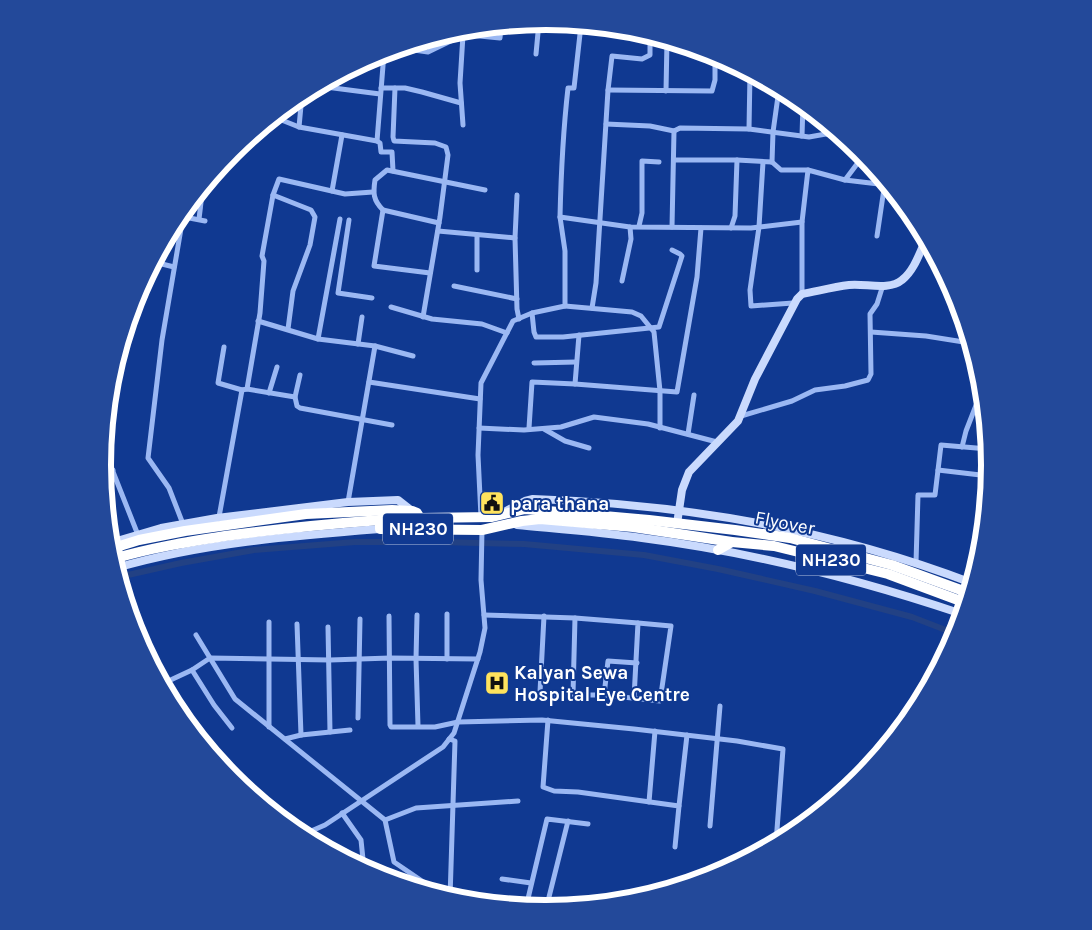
<svg xmlns="http://www.w3.org/2000/svg" width="1092" height="930" font-family="Karla,sans-serif">
<rect width="100%" height="100%" fill="#103991"/>
<g fill="none" stroke-linecap="round" stroke-linejoin="round">
<path stroke="#224184" stroke-width="6" d="M 119,577 L 181,563 L 254,550 L 355,542 L 438,542 L 524,544 L 644,555 L 718,569 L 815,591 L 912,617 L 956,634"/>
<g stroke="#9bb8f3" stroke-width="5">
<path d="M 449,33 L 500,38 L 501,26"/>
<path d="M 400,48 L 428,52 L 463,35"/>
<path d="M 536,54 L 539,22"/>
<path d="M 318,86 L 380,94"/>
<path d="M 381,88 L 405,88 L 422,92 L 461,103"/>
<path d="M 395,88 L 393,137 L 394,141 L 435,143 L 446,147 L 448,155 L 440,217 L 423,317"/>
<path d="M 608,90 L 712,91 L 715,80 L 715,55"/>
<path d="M 666,91 L 667,40"/>
<path d="M 274,117 L 299,127 L 377,141 L 384,53"/>
<path d="M 606,124 L 650,126 L 674,131 L 680,128 L 749,129 L 809,137 L 837,132"/>
<path d="M 463,125 L 460,83 L 463,35"/>
<path d="M 299,127 L 302,95"/>
<path d="M 749,129 L 750,73"/>
<path d="M 827,134 L 827,124"/>
<path d="M 802,136 L 803,104"/>
<path d="M 377,141 L 380,143 L 381,152 L 392,152 L 393,171"/>
<path d="M 674,160 L 737,160 L 772,162 L 781,170 L 808,170"/>
<path d="M 763,162 L 759,227 L 750,290 L 751,306 L 793,303"/>
<path d="M 772,162 L 773,132 L 779,89"/>
<path d="M 845,180 L 887,185"/>
<path d="M 332,191 L 342,135"/>
<path d="M 273,195 L 311,210 L 315,217 L 310,245 L 293,291 L 288,329"/>
<path d="M 517,195 L 515,238 L 517,309 L 519,319"/>
<path d="M 383,210 C 373,200 373,193 375,180 L 387,170 L 485,190"/>
<path d="M 179,216 L 205,221"/>
<path d="M 560,217 C 561,174 563,132 568,88 L 574,88 L 581,25"/>
<path d="M 199,219 L 203,186"/>
<path d="M 349,220 L 338,293 L 372,298"/>
<path d="M 639,226 L 642,213 L 642,161 L 659,162"/>
<path d="M 672,227 L 674,131"/>
<path d="M 731,228 L 735,216 L 737,160"/>
<path d="M 438,231 L 515,238"/>
<path d="M 877,236 L 885,182"/>
<path d="M 154,262 L 174,267"/>
<path d="M 477,270 L 477,235"/>
<path d="M 430,273 L 374,266 L 383,210 L 439,223"/>
<path d="M 622,281 L 631,239 L 630,227"/>
<path d="M 454,286 L 517,299"/>
<path d="M 802,294 L 802,222"/>
<path d="M 565,306 L 632,312 L 641,316 L 654,332 L 660,391 L 660,428"/>
<path d="M 391,307 L 432,319 L 482,324 L 507,333"/>
<path d="M 592,308 L 596,283 L 608,90 L 612,56 L 642,59 L 650,55 L 650,35"/>
<path d="M 532,313 L 534,332 L 536,337 L 563,337 L 659,327 L 682,256 L 680,254 L 672,250"/>
<path d="M 258,321 L 318,339 L 375,346 L 413,356"/>
<path d="M 871,332 L 926,336 L 970,343"/>
<path d="M 318,339 L 340,219"/>
<path d="M 358,344 L 362,317"/>
<path d="M 224,347 L 218,383 L 242,390"/>
<path d="M 534,363 L 576,362"/>
<path d="M 300,375 L 295,397 L 297,406 L 300,408 L 392,425"/>
<path d="M 369,382 L 480,399"/>
<path d="M 575,384 L 579,335"/>
<path d="M 247,389 L 295,397"/>
<path d="M 269,393 L 277,367"/>
<path d="M 741,416 L 792,401 L 815,390 L 845,386 L 868,380 L 871,374 L 870,314 L 877,304 L 883,285"/>
<path d="M 479,428 L 524,430 L 561,427 L 594,417 L 648,424 L 717,442"/>
<path d="M 529,428 L 532,382 L 575,384 L 677,392 L 697,277 L 701,228"/>
<path d="M 544,429 L 565,441 L 589,448"/>
<path d="M 688,434 L 694,395"/>
<path d="M 962,447 L 966,431 L 982,390"/>
<path d="M 104,449 L 138,535"/>
<path d="M 938,470 L 989,476"/>
<path d="M 103,472 L 113,470"/>
<path d="M 348,502 L 375,346"/>
<path d="M 219,517 L 242,390 L 247,389 L 260,313 L 264,261 L 262,256 L 273,195 L 279,179 L 345,194 L 373,192"/>
<path d="M 481,517 L 478,455 L 481,383 L 513,321 L 532,313 L 565,306 L 565,251 L 560,217 L 630,227 L 751,228 L 802,222 L 808,170 L 845,180 L 863,156"/>
<path d="M 183,524 L 169,488 L 148,458 L 162,340 L 183,217"/>
<path d="M 916,563 L 918,495 L 935,495 L 941,445 L 988,449"/>
<path d="M 447,614 L 447,659"/>
<path d="M 417,615 L 416,659 L 418,726"/>
<path d="M 484,615 L 575,618 L 638,623 L 634,698"/>
<path d="M 389,616 L 390,725 L 391,727 L 435,727 L 458,722 L 542,720 L 634,729 L 737,741 L 783,749 L 776,843"/>
<path d="M 544,616 L 540,692 L 546,695 L 604,695 L 660,701 L 671,626 L 638,623"/>
<path d="M 269,622 L 269,727"/>
<path d="M 297,624 L 301,735"/>
<path d="M 328,627 L 330,732"/>
<path d="M 196,635 L 235,699 L 385,820 L 394,862 L 444,896"/>
<path d="M 192,670 L 214,705 L 232,728"/>
<path d="M 162,684 L 192,670 L 210,658 L 330,660 L 390,658 L 478,659"/>
<path d="M 573,694 L 575,618"/>
<path d="M 604,695 L 608,661 L 637,663"/>
<path d="M 358,718 L 360,619"/>
<path d="M 548,720 L 543,787 L 554,791 L 578,792 L 679,806 L 675,847"/>
<path d="M 285,739 L 301,735 L 350,730"/>
<path d="M 449,739 L 455,741 L 450,898"/>
<path d="M 649,802 L 655,731"/>
<path d="M 679,806 L 687,735"/>
<path d="M 342,813 L 361,840 L 364,869"/>
<path d="M 385,820 L 416,808 L 518,801"/>
<path d="M 710,826 L 720,706"/>
<path d="M 302,835 L 325,825 L 443,747 L 454,733 L 480,652 L 485,628 L 481,580 L 482,530"/>
<path d="M 502,879 L 531,883"/>
<path d="M 589,905 L 591,900"/>
<path d="M 526,907 L 547,819 L 588,824"/>
<path d="M 546,909 L 568,821"/>
</g>
<g stroke="#cadafd" stroke-width="8">
<path d="M 506,511 L 525,501 L 533,499 C 683,504 831,529 972,583"/>
<path d="M 677,524 L 682,490 L 689,472 L 738,421 L 755,379 L 797,299 L 802,294 C 818,291 833,287 849,285 C 865,283 889,291 902,280 C 914,271 920,252 926,239"/>
<path d="M 517,525 C 559,529 600,532 642,538 C 751,552 858,579 962,614"/>
<path d="M 110,543 L 161,528 L 217,518 L 348,502 L 398,500 L 412,511"/>
<path d="M 116,568 C 202,543 291,536 380,529"/>
</g>
<g stroke="#fff" stroke-width="10">
<path d="M 380,520 L 420,518"/>
<path d="M 110,549 L 139,540 L 185,531 L 306,514 L 392,510 L 412,511 L 417,513 L 420,518 L 492,517 L 525,509 L 649,520 L 735,530 L 790,538 L 892,565 L 969,593"/>
<path d="M 718,550 L 732,542"/>
<path d="M 113,559 C 150,548 187,542 225,536 C 276,529 328,524 380,520 L 380,529 L 482,530 L 522,521 L 540,519 L 633,527 L 732,542 L 774,546 L 888,574 L 966,603"/>
</g>
</g>
<defs>
<symbol id="civic-square" viewBox="-11 -11 22 22"><rect x="-9" y="-9" width="18" height="18" rx="4" fill="#ffe35d" stroke="#103991"/><path d="M-.6-6.5H3V-4.5H.6V-3L4-1V1h2V6H-6V1h2V-1L-.6-3ZM-1.2 2.5V6h2.4V2.5Z" fill="#111"/></symbol>
<symbol id="hospital-square" viewBox="-11 -11 22 22"><rect x="-9" y="-9" width="18" height="18" rx="4" fill="#ffe35d" stroke="#103991"/><path d="M-5-5h3v3.5h4V-5h3V5h-3V1.5h-4V5h-3Z" fill="#111"/></symbol>
</defs>
<g fill-rule="evenodd">
<use href="#civic-square" x="478" y="489" width="28" height="28"/>
<use href="#hospital-square" x="483" y="669" width="28" height="28"/>
</g>
<g text-anchor="middle" stroke-width="4" stroke-linejoin="round" paint-order="stroke">
<g fill="#103991" stroke="#b7c4de" stroke-width="1">
<rect x="383" y="513.5" width="70" height="31" rx="4"/>
<rect x="796" y="544.5" width="70" height="31" rx="4"/>
</g>
<g font-size="18" font-weight="bold" fill="#fff">
<text x="418" y="535">NH230</text>
<text x="831" y="566">NH230</text>
</g>
<g font-size="19" font-weight="bold" fill="#fff" stroke="#103991" text-anchor="start">
<text x="510" y="510">para thana</text>
<text x="514" y="679">Kalyan Sewa<tspan x="514" dy="22">Hospital Eye Centre</tspan></text>
</g>
<g font-size="19" fill="#fff" stroke="#103991">
<text transform="translate(785 522) rotate(11)" y="7">Flyover</text>
</g>
</g>
<path d="M0 0H1092V930H0ZM111 465a435 435 0 1 1 870 0a435 435 0 1 1-870 0Z" fill="#23499a" fill-rule="evenodd"/>
<path fill="none" stroke="#fff" stroke-width="6" d="M111 465a435 435 0 1 1 870 0a435 435 0 1 1-870 0Z"/>
</svg>
